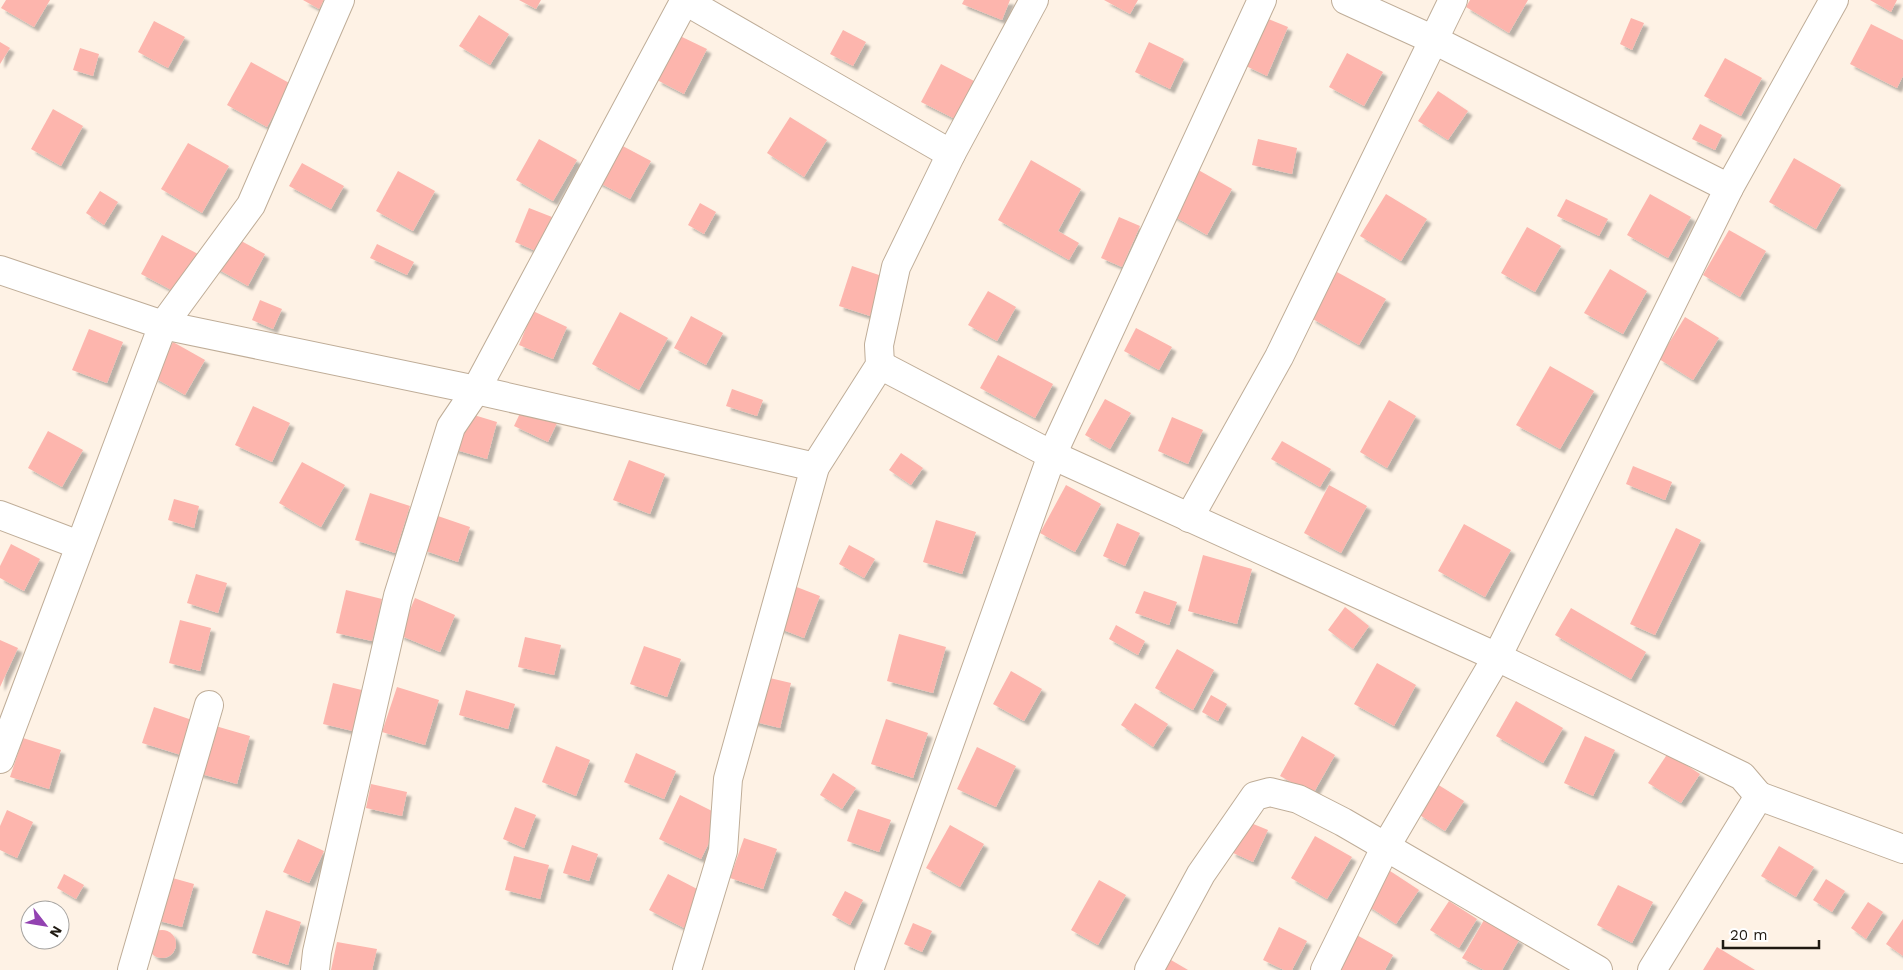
<svg xmlns="http://www.w3.org/2000/svg" width="1903" height="970" font-family="'Work Sans',sans-serif">
<defs>
<filter id="shadow"><feDropShadow dx="4.5" dy="4.5" stdDeviation="1" flood-color="#0004"/></filter>
</defs>
<rect width="100%" height="100%" fill="#fef2e5"/>
<g fill="#fdb5ad" filter="url(#shadow)">
<path d="M 6,0 L 50,0 L 34,27 L 1,8 Z"/>
<path d="M 303,0 L 324,0 L 319,9 Z"/>
<path d="M 519,0 L 541,0 L 536,9 Z"/>
<path d="M 964,0 L 1010,0 L 1002,20 L 962,4 Z"/>
<path d="M 1104,0 L 1138,0 L 1130,14 Z"/>
<path d="M 1470,0 L 1528,0 L 1509,33 L 1466,7 Z"/>
<path d="M 1870,0 L 1897,0 L 1891,12 Z"/>
<path d="M 479,15 L 509,34 L 490,65 L 459,46 Z"/>
<path d="M 1266,18 L 1288,27 L 1267,76 L 1246,66 Z"/>
<path d="M 1631,18 L 1644,23 L 1632,50 L 1620,44 Z"/>
<path d="M 154,21 L 185,37 L 168,68 L 138,52 Z"/>
<path d="M 1871,24 L 1903,40 L 1903,76 L 1897,88 L 1850,64 Z"/>
<path d="M 843,30 L 866,42 L 853,66 L 830,54 Z"/>
<path d="M 680,36 L 707,49 L 684,94 L 657,80 Z"/>
<path d="M 0,42 L 10,48 L 0,64 Z"/>
<path d="M 1149,42 L 1184,59 L 1170,89 L 1135,72 Z"/>
<path d="M 80,48 L 99,54 L 93,76 L 73,70 Z"/>
<path d="M 1347,53 L 1383,72 L 1364,106 L 1329,87 Z"/>
<path d="M 1725,58 L 1762,78 L 1741,116 L 1704,96 Z"/>
<path d="M 251,62 L 291,84 L 267,127 L 227,105 Z"/>
<path d="M 941,64 L 976,82 L 957,120 L 921,102 Z"/>
<path d="M 1438,91 L 1468,111 L 1448,140 L 1418,121 Z"/>
<path d="M 53,109 L 83,126 L 61,166 L 31,149 Z"/>
<path d="M 790,117 L 827,140 L 804,177 L 767,153 Z"/>
<path d="M 1700,124 L 1722,135 L 1715,150 L 1692,139 Z"/>
<path d="M 539,139 L 577,160 L 553,201 L 516,180 Z"/>
<path d="M 1258,139 L 1297,148 L 1292,174 L 1252,165 Z"/>
<path d="M 188,143 L 229,166 L 202,213 L 161,189 Z"/>
<path d="M 617,143 L 651,161 L 630,199 L 596,181 Z"/>
<path d="M 1794,158 L 1841,185 L 1816,229 L 1769,202 Z"/>
<path d="M 1031,160 L 1081,189 L 1058,231 L 1079,243 L 1069,260 L 998,220 Z"/>
<path d="M 302,163 L 344,186 L 331,209 L 289,186 Z"/>
<path d="M 1193,167 L 1232,189 L 1207,235 L 1168,213 Z"/>
<path d="M 398,171 L 435,191 L 413,231 L 376,211 Z"/>
<path d="M 100,191 L 118,202 L 104,225 L 86,213 Z"/>
<path d="M 1386,194 L 1427,219 L 1401,261 L 1360,236 Z"/>
<path d="M 1650,194 L 1691,217 L 1668,258 L 1627,235 Z"/>
<path d="M 1566,199 L 1608,219 L 1599,236 L 1557,216 Z"/>
<path d="M 700,203 L 716,212 L 704,234 L 688,225 Z"/>
<path d="M 529,208 L 552,217 L 538,252 L 515,242 Z"/>
<path d="M 1119,217 L 1140,226 L 1122,267 L 1101,258 Z"/>
<path d="M 1527,227 L 1561,246 L 1535,292 L 1501,273 Z"/>
<path d="M 1729,230 L 1766,251 L 1740,297 L 1703,275 Z"/>
<path d="M 162,235 L 198,254 L 177,293 L 141,274 Z"/>
<path d="M 230,235 L 265,254 L 248,286 L 212,266 Z"/>
<path d="M 377,244 L 414,262 L 407,275 L 370,258 Z"/>
<path d="M 852,266 L 882,276 L 870,316 L 839,306 Z"/>
<path d="M 1610,269 L 1647,291 L 1623,334 L 1584,313 Z"/>
<path d="M 1337,272 L 1386,299 L 1359,345 L 1311,318 Z"/>
<path d="M 988,291 L 1016,307 L 997,341 L 968,325 Z"/>
<path d="M 260,300 L 282,309 L 273,329 L 252,320 Z"/>
<path d="M 533,311 L 567,327 L 553,359 L 519,345 Z"/>
<path d="M 620,312 L 668,338 L 639,390 L 592,364 Z"/>
<path d="M 691,316 L 723,333 L 706,365 L 674,348 Z"/>
<path d="M 1685,317 L 1719,338 L 1693,380 L 1659,359 Z"/>
<path d="M 1136,328 L 1172,347 L 1159,370 L 1124,351 Z"/>
<path d="M 89,329 L 123,342 L 107,383 L 72,370 Z"/>
<path d="M 173,342 L 205,360 L 185,395 L 153,377 Z"/>
<path d="M 998,355 L 1053,384 L 1035,418 L 980,388 Z"/>
<path d="M 1550,366 L 1594,391 L 1560,449 L 1516,425 Z"/>
<path d="M 732,389 L 763,400 L 757,416 L 726,406 Z"/>
<path d="M 1105,399 L 1131,413 L 1110,449 L 1085,435 Z"/>
<path d="M 1389,400 L 1416,416 L 1387,468 L 1360,452 Z"/>
<path d="M 253,406 L 290,423 L 272,462 L 235,445 Z"/>
<path d="M 523,407 L 557,423 L 548,442 L 514,426 Z"/>
<path d="M 464,412 L 497,422 L 487,459 L 453,449 Z"/>
<path d="M 1172,417 L 1203,430 L 1188,464 L 1158,451 Z"/>
<path d="M 48,431 L 83,450 L 62,487 L 28,468 Z"/>
<path d="M 1282,441 L 1331,469 L 1320,487 L 1271,459 Z"/>
<path d="M 901,453 L 923,468 L 911,485 L 889,470 Z"/>
<path d="M 629,460 L 665,474 L 650,514 L 613,500 Z"/>
<path d="M 302,462 L 345,485 L 321,527 L 279,503 Z"/>
<path d="M 1633,466 L 1672,482 L 1665,500 L 1626,484 Z"/>
<path d="M 1066,485 L 1101,504 L 1075,552 L 1040,533 Z"/>
<path d="M 1329,485 L 1367,506 L 1341,553 L 1304,533 Z"/>
<path d="M 370,493 L 410,506 L 395,553 L 355,540 Z"/>
<path d="M 174,499 L 199,506 L 194,528 L 168,520 Z"/>
<path d="M 435,515 L 470,527 L 458,562 L 423,550 Z"/>
<path d="M 936,520 L 976,532 L 962,574 L 923,562 Z"/>
<path d="M 1117,523 L 1140,533 L 1125,566 L 1103,556 Z"/>
<path d="M 1464,524 L 1511,550 L 1485,597 L 1438,571 Z"/>
<path d="M 1676,528 L 1701,540 L 1655,635 L 1630,624 Z"/>
<path d="M 11,544 L 40,559 L 24,591 L 0,578 L 0,566 Z"/>
<path d="M 849,545 L 875,559 L 864,578 L 839,564 Z"/>
<path d="M 1203,555 L 1252,569 L 1237,624 L 1188,611 Z"/>
<path d="M 196,574 L 227,583 L 218,613 L 187,603 Z"/>
<path d="M 794,586 L 820,596 L 804,638 L 778,628 Z"/>
<path d="M 346,590 L 382,599 L 372,641 L 336,633 Z"/>
<path d="M 1144,591 L 1177,602 L 1169,625 L 1135,613 Z"/>
<path d="M 415,598 L 455,615 L 440,652 L 399,635 Z"/>
<path d="M 1345,607 L 1369,626 L 1353,649 L 1328,630 Z"/>
<path d="M 1571,608 L 1646,652 L 1631,679 L 1555,635 Z"/>
<path d="M 180,620 L 211,628 L 200,671 L 169,663 Z"/>
<path d="M 1116,625 L 1145,641 L 1138,655 L 1109,639 Z"/>
<path d="M 899,634 L 946,647 L 933,693 L 887,681 Z"/>
<path d="M 525,637 L 561,645 L 554,675 L 518,667 Z"/>
<path d="M 0,640 L 18,648 L 0,687 Z"/>
<path d="M 644,646 L 681,659 L 667,697 L 630,684 Z"/>
<path d="M 1177,649 L 1214,670 L 1193,710 L 1155,688 Z"/>
<path d="M 1377,663 L 1416,685 L 1394,726 L 1354,704 Z"/>
<path d="M 1011,671 L 1042,689 L 1024,721 L 993,704 Z"/>
<path d="M 757,675 L 791,683 L 780,728 L 747,720 Z"/>
<path d="M 333,683 L 366,691 L 357,732 L 323,724 Z"/>
<path d="M 397,687 L 439,700 L 425,745 L 382,732 Z"/>
<path d="M 466,690 L 515,704 L 508,729 L 459,715 Z"/>
<path d="M 1211,695 L 1227,704 L 1218,721 L 1202,712 Z"/>
<path d="M 1516,701 L 1563,728 L 1543,763 L 1496,736 Z"/>
<path d="M 1135,703 L 1168,724 L 1153,747 L 1121,725 Z"/>
<path d="M 154,707 L 192,720 L 181,755 L 142,743 Z"/>
<path d="M 886,719 L 928,733 L 913,778 L 871,764 Z"/>
<path d="M 212,725 L 250,736 L 237,784 L 198,773 Z"/>
<path d="M 1302,736 L 1335,755 L 1313,794 L 1280,776 Z"/>
<path d="M 1585,736 L 1615,750 L 1593,796 L 1564,783 Z"/>
<path d="M 23,738 L 61,750 L 49,789 L 10,777 Z"/>
<path d="M 556,746 L 590,760 L 576,796 L 542,782 Z"/>
<path d="M 977,747 L 1016,766 L 996,807 L 957,789 Z"/>
<path d="M 636,753 L 676,771 L 664,799 L 624,782 Z"/>
<path d="M 1668,753 L 1700,774 L 1681,803 L 1648,783 Z"/>
<path d="M 833,773 L 856,788 L 842,809 L 820,795 Z"/>
<path d="M 371,784 L 407,792 L 402,816 L 366,808 Z"/>
<path d="M 1437,784 L 1464,801 L 1445,831 L 1418,814 Z"/>
<path d="M 680,795 L 722,816 L 701,859 L 659,839 Z"/>
<path d="M 515,807 L 536,815 L 524,848 L 503,839 Z"/>
<path d="M 858,809 L 891,820 L 879,852 L 847,841 Z"/>
<path d="M 7,810 L 33,822 L 17,858 L 0,850 L 0,826 Z"/>
<path d="M 1246,821 L 1268,830 L 1253,862 L 1231,852 Z"/>
<path d="M 950,825 L 984,844 L 960,887 L 926,868 Z"/>
<path d="M 1315,836 L 1352,857 L 1327,899 L 1291,878 Z"/>
<path d="M 744,838 L 777,849 L 763,889 L 730,878 Z"/>
<path d="M 298,839 L 324,851 L 309,883 L 283,872 Z"/>
<path d="M 572,845 L 598,854 L 589,881 L 563,873 Z"/>
<path d="M 1779,846 L 1814,867 L 1796,897 L 1761,876 Z"/>
<path d="M 514,856 L 549,865 L 540,899 L 505,890 Z"/>
<path d="M 1387,869 L 1419,890 L 1396,924 L 1365,904 Z"/>
<path d="M 64,874 L 84,885 L 76,899 L 57,888 Z"/>
<path d="M 668,874 L 703,892 L 684,928 L 649,910 Z"/>
<path d="M 169,877 L 194,884 L 182,927 L 156,920 Z"/>
<path d="M 1826,879 L 1845,891 L 1832,912 L 1813,900 Z"/>
<path d="M 1099,880 L 1126,895 L 1098,945 L 1071,930 Z"/>
<path d="M 1618,885 L 1653,902 L 1632,943 L 1597,925 Z"/>
<path d="M 845,891 L 863,900 L 850,925 L 832,915 Z"/>
<path d="M 1449,901 L 1477,919 L 1459,948 L 1430,930 Z"/>
<path d="M 1868,902 L 1883,912 L 1866,939 L 1851,928 Z"/>
<path d="M 266,910 L 301,922 L 288,965 L 252,953 Z"/>
<path d="M 1903,919 L 1903,956 L 1886,944 Z"/>
<path d="M 1484,920 L 1519,940 L 1502,970 L 1484,970 L 1462,958 Z"/>
<path d="M 913,923 L 932,931 L 922,952 L 904,944 Z"/>
<path d="M 1279,927 L 1307,941 L 1292,970 L 1284,970 L 1263,960 Z"/>
<circle cx="162" cy="944" r="14"/>
<path d="M 1353,933 L 1393,955 L 1385,970 L 1333,970 Z"/>
<path d="M 337,942 L 377,949 L 372,970 L 331,970 Z"/>
<path d="M 1717,947 L 1755,970 L 1703,970 Z"/>
<path d="M 1171,960 L 1188,970 L 1165,970 Z"/>
</g>
<g fill="none" stroke-linecap="round" stroke-linejoin="round">
<defs>
<g id="street">
<path d="M 684,0 L 951,154"/>
<path d="M 1346,0 L 1434,40 L 1729,188"/>
<path d="M 0,270 L 163,325 L 476,390 L 815,467"/>
<path d="M 880,365 L 1052,455 L 1497,657 L 1742,776 L 1759,796"/>
<path d="M 0,515 L 79,545"/>
<path d="M 1189,518 L 1279,357 L 1453,0"/>
<path d="M 0,759 L 163,325 L 251,205 L 340,0"/>
<path d="M 132,970 L 209,705"/>
<path d="M 315,970 L 317,952 L 398,596 L 451,427 L 476,390 L 685,0"/>
<path d="M 687,970 L 723,851 L 728,779 L 815,467 L 880,365 L 879,345 L 896,267 L 951,154 L 1034,0"/>
<path d="M 869,970 L 1052,455 L 1262,0"/>
<path d="M 1149,970 L 1201,874 L 1255,796 L 1270,792 L 1298,799 L 1343,822 L 1598,970"/>
<path d="M 1325,970 L 1385,848 L 1497,657 L 1729,188 L 1834,0"/>
<path d="M 1652,970 L 1759,796 L 1903,849"/>
</g>
</defs>
<use href="#street" stroke="#bfad98" stroke-width="30"/>
<use href="#street" stroke="#fff" stroke-width="28"/>
</g>
<g transform="translate(45 925) rotate(121)"><circle r="24" fill="#ffffff" stroke="#a5a3a0"/>
<path d="M0-4L9 19L0 12L-9 19Z" fill="#9242b1"/>
<text y="-8" font-size="14" font-weight="bold" text-anchor="middle" fill="#1f1911">N</text>
</g>
<path d="M1723 940v8h96v-8" fill="none" stroke="#1f1911" stroke-width="2.5"/>
<text x="1730" y="940" font-size="15" fill="#1f1911" stroke="#ffffff" stroke-width="4" paint-order="stroke">20 m</text>
</svg>
